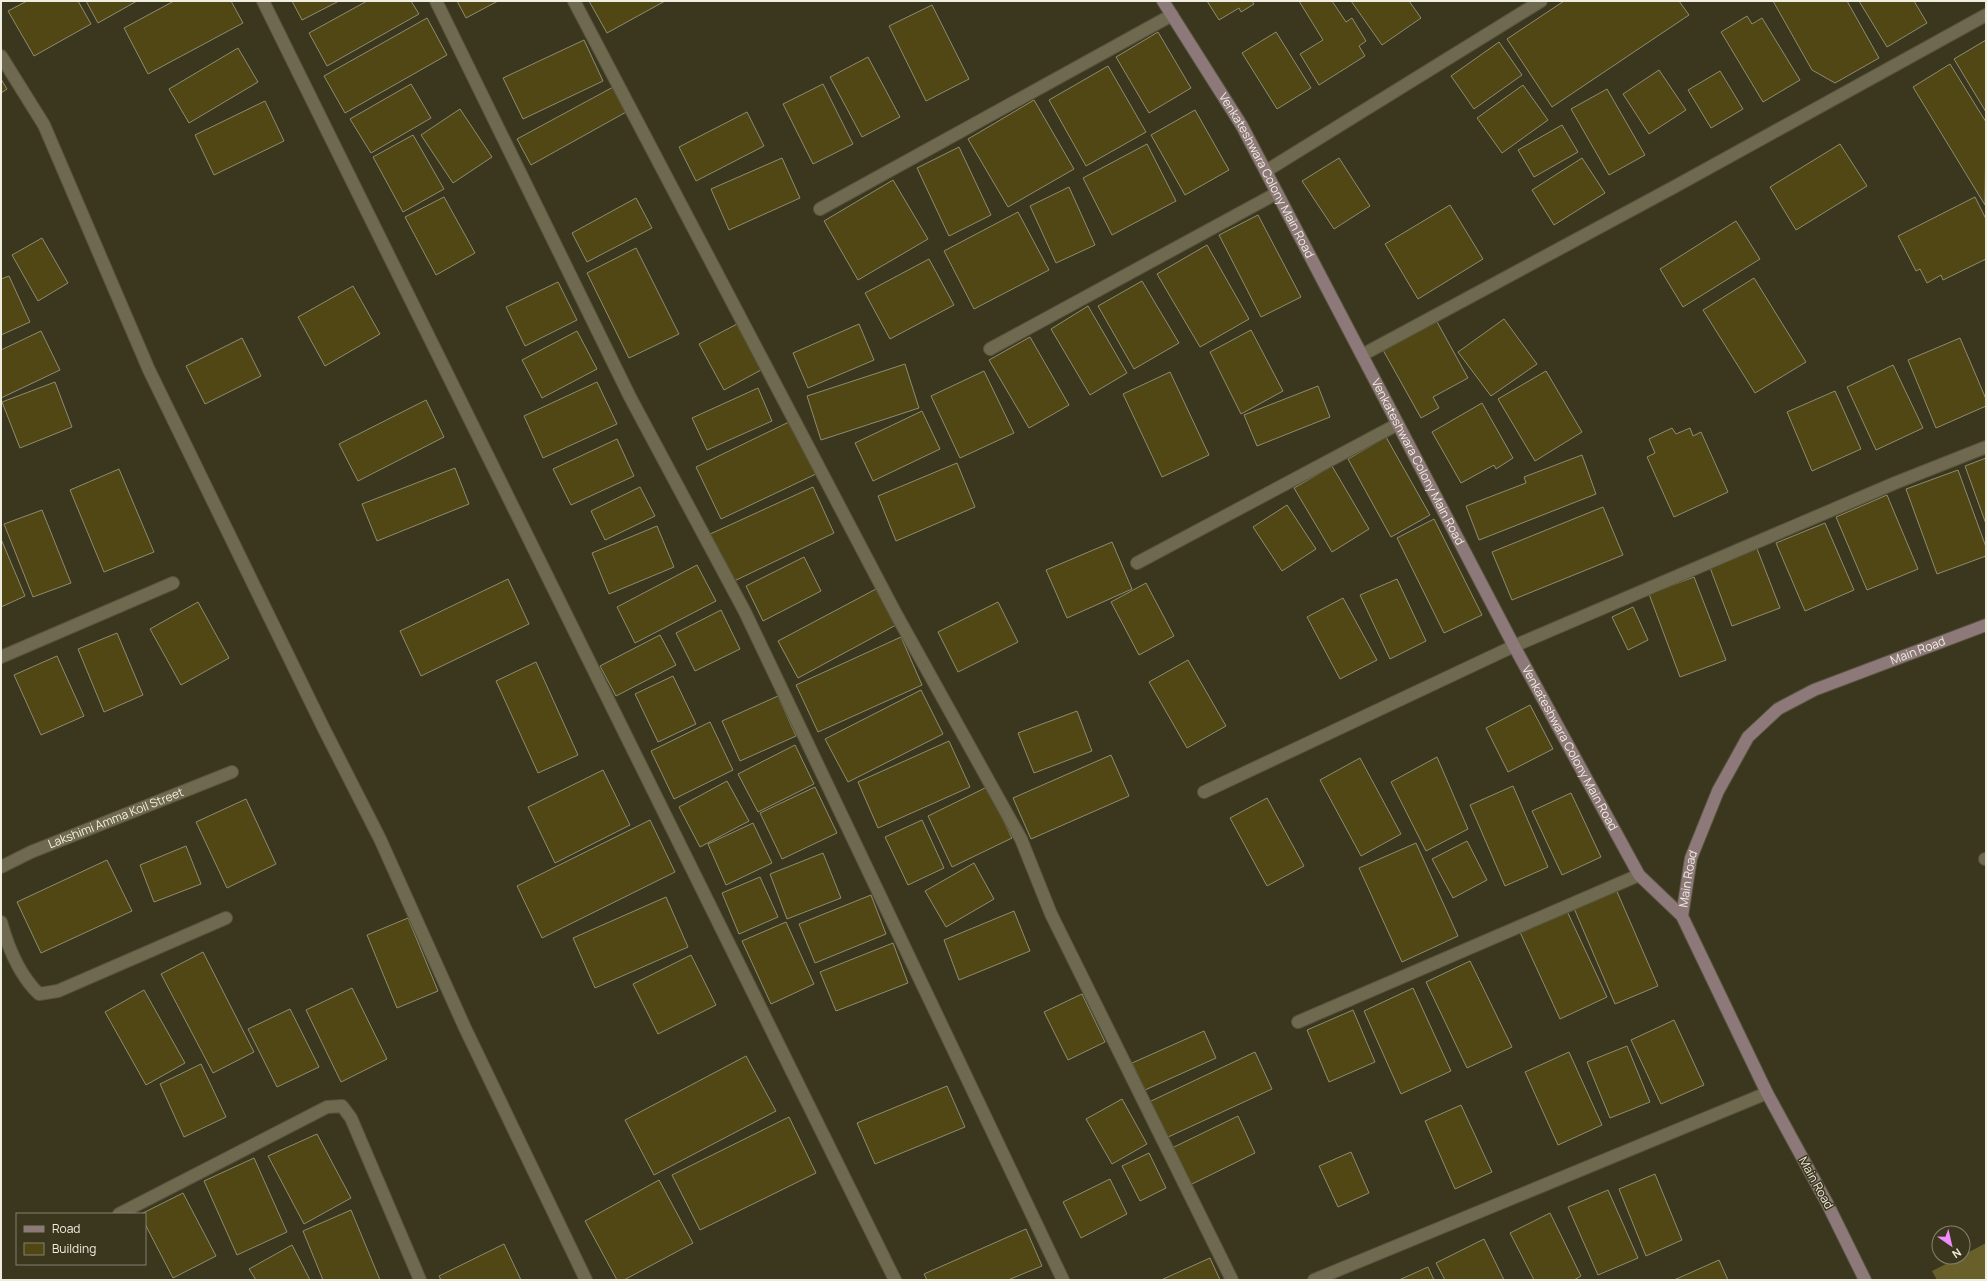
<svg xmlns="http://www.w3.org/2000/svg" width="1987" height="1281" font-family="Manrope,sans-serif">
<rect width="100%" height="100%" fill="#3b371e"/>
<path fill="#685f2a" d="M 1986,1243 L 1986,1280 L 1937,1280 L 1932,1271 L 1960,1257 L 1963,1257 L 1963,1255 Z"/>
<g fill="#504715" stroke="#8f8b70">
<path d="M 27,1 L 78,1 L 91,24 L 34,56 L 8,11 Z"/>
<path d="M 86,1 L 137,1 L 98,23 Z"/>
<path d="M 174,1 L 231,1 L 243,23 L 148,74 L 124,28 Z"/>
<path d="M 292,1 L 339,1 L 302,20 Z"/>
<path d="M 367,1 L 411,1 L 419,14 L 327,66 L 309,33 Z"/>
<path d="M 457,1 L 498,1 L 466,18 Z"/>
<path d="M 589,1 L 665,1 L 607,33 Z"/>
<path d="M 1207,1 L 1252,1 L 1254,4 L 1241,12 L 1239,8 L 1219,20 Z"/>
<path d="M 1299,1 L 1332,1 L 1346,22 L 1352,18 L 1366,41 L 1359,46 L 1365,56 L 1319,85 L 1300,54 L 1323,40 Z"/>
<path d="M 1351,1 L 1409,1 L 1421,18 L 1382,45 Z"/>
<path d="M 1564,1 L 1679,1 L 1689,15 L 1552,107 L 1507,39 Z"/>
<path d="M 1773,1 L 1847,1 L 1879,58 L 1835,83 L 1812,70 Z"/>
<path d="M 1859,1 L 1914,1 L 1927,23 L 1887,47 Z"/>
<path d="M 932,5 L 969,79 L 926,101 L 889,26 Z"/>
<path d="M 1747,16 L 1752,24 L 1762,18 L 1800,80 L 1763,102 L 1721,32 Z"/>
<path d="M 427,18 L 447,55 L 345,113 L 324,76 Z"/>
<path d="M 1158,32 L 1191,88 L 1149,113 L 1116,57 Z"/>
<path d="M 1276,32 L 1311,88 L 1277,109 L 1242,53 Z"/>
<path d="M 584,40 L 603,81 L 523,119 L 503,78 Z"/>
<path d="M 1986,40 L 1986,112 L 1954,59 Z"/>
<path d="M 1499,42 L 1522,75 L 1474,109 L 1451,76 Z"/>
<path d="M 238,48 L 258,82 L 189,123 L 169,89 Z"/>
<path d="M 868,57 L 900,117 L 862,137 L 830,77 Z"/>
<path d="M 1950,64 L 1986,122 L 1985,205 L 1913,87 Z"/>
<path d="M 1108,66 L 1146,132 L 1086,166 L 1049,100 Z"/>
<path d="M 1659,70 L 1686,110 L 1649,134 L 1623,94 Z"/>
<path d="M 1720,71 L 1743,109 L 1711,128 L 1688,90 Z"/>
<path d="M 1,79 L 7,89 L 1,93 Z"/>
<path d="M 411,84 L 431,118 L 371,153 L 350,119 Z"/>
<path d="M 823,84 L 853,144 L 813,164 L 783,104 Z"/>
<path d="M 1523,85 L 1548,120 L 1502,153 L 1477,118 Z"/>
<path d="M 615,86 L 628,111 L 531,165 L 517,139 Z"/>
<path d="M 1607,89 L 1645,155 L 1609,175 L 1571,109 Z"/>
<path d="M 1034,100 L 1074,169 L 1008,207 L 968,139 Z"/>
<path d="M 265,101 L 284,141 L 214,175 L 195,135 Z"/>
<path d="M 460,109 L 492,157 L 453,183 L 421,135 Z"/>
<path d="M 1195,110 L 1229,170 L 1185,195 L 1151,135 Z"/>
<path d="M 747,112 L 764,146 L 696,181 L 679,147 Z"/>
<path d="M 1562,125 L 1578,152 L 1534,177 L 1518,150 Z"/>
<path d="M 413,135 L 444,189 L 403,212 L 373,157 Z"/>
<path d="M 1147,144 L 1176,201 L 1112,235 L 1083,178 Z"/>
<path d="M 1840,144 L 1867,186 L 1796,230 L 1770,187 Z"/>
<path d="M 959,147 L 991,215 L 949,236 L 917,168 Z"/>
<path d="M 782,158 L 800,198 L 729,230 L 711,189 Z"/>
<path d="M 1339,158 L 1370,206 L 1334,229 L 1302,181 Z"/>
<path d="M 1582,158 L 1605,193 L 1554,225 L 1532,190 Z"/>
<path d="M 893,180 L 928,239 L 858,280 L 824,221 Z"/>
<path d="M 1069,187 L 1095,245 L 1056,263 L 1030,206 Z"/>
<path d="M 444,197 L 475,253 L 436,275 L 405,217 Z"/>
<path d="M 1975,197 L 1986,219 L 1986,259 L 1943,280 L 1941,275 L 1927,283 L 1920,269 L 1916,271 L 1898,236 Z"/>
<path d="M 636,198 L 652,228 L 587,262 L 572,233 Z"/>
<path d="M 1450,205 L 1483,259 L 1418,299 L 1385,244 Z"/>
<path d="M 1018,212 L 1049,270 L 974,309 L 944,251 Z"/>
<path d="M 1258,215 L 1301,297 L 1261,317 L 1219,235 Z"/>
<path d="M 1736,221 L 1760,259 L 1683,307 L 1660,269 Z"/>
<path d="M 42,238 L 68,283 L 38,301 L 12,255 Z"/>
<path d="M 1207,245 L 1249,319 L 1200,347 L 1157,274 Z"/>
<path d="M 636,248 L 679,334 L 629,358 L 587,273 Z"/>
<path d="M 929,259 L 954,305 L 890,339 L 865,293 Z"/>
<path d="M 9,276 L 30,322 L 1,335 L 1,279 Z"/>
<path d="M 1754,278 L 1806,362 L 1755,393 L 1703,310 Z"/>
<path d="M 1142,281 L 1179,343 L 1134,369 L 1098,306 Z"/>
<path d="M 558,282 L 577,320 L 525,346 L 506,307 Z"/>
<path d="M 353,286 L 380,334 L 325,366 L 298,317 Z"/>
<path d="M 1088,306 L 1127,373 L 1090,395 L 1051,329 Z"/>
<path d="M 1504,319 L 1537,364 L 1491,396 L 1458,352 Z"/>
<path d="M 1436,320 L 1468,378 L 1433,397 L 1439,408 L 1421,418 L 1383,350 Z"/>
<path d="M 737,324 L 761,370 L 724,390 L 699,344 Z"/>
<path d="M 859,324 L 874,360 L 808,388 L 793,353 Z"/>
<path d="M 1251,330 L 1283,391 L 1241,414 L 1210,352 Z"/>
<path d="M 41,331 L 60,370 L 1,398 L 1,350 Z"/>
<path d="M 577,331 L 597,369 L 542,398 L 522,360 Z"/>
<path d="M 1030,337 L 1069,405 L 1029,428 L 989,360 Z"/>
<path d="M 242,338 L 261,376 L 205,404 L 186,366 Z"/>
<path d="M 1960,338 L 1986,399 L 1986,406 L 1936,428 L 1908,360 Z"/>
<path d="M 905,364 L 919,408 L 821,440 L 807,396 Z"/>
<path d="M 1893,365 L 1923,428 L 1876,450 L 1847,387 Z"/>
<path d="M 984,371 L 1014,433 L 960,458 L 931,396 Z"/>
<path d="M 1546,371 L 1582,432 L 1535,461 L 1498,399 Z"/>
<path d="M 1170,372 L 1209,455 L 1162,477 L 1123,394 Z"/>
<path d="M 55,382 L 72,427 L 20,448 L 2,402 Z"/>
<path d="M 597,382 L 617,424 L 543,458 L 524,416 Z"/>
<path d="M 1318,386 L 1330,417 L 1257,446 L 1244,415 Z"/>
<path d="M 758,388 L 772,421 L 707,450 L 692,418 Z"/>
<path d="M 1835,391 L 1861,449 L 1812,471 L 1787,412 Z"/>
<path d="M 426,400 L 444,437 L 358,481 L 339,444 Z"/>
<path d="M 1482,403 L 1513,458 L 1496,469 L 1494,465 L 1461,483 L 1432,432 Z"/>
<path d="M 922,411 L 940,449 L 873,481 L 855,443 Z"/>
<path d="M 791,421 L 816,474 L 721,519 L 696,467 Z"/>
<path d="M 1672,428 L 1676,434 L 1690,428 L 1693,436 L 1701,432 L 1728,492 L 1674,517 L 1647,457 L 1655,453 L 1649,439 Z"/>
<path d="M 1386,437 L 1430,515 L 1391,537 L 1348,459 Z"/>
<path d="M 617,439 L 634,476 L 571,505 L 553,469 Z"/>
<path d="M 1582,455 L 1596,494 L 1479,540 L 1466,506 L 1526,483 L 1524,477 Z"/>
<path d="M 1986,458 L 1986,524 L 1965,466 Z"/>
<path d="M 957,463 L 975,507 L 896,541 L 878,496 Z"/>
<path d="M 1332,466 L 1369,529 L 1332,552 L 1294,488 Z"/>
<path d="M 455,468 L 469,504 L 377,541 L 362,504 Z"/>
<path d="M 119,469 L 154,552 L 104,572 L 70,490 Z"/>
<path d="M 1958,470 L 1986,547 L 1986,556 L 1937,574 L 1906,489 Z"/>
<path d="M 640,487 L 655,516 L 605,540 L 591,511 Z"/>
<path d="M 813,487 L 834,533 L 730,583 L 708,535 Z"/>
<path d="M 1887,495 L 1918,569 L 1867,590 L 1836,517 Z"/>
<path d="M 1287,505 L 1316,549 L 1282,571 L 1253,527 Z"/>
<path d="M 1603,507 L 1623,555 L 1512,600 L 1492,552 Z"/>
<path d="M 42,510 L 71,583 L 33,597 L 4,524 Z"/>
<path d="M 1434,519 L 1482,615 L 1444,633 L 1397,538 Z"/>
<path d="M 1825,523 L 1854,590 L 1805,611 L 1776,543 Z"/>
<path d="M 657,526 L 674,567 L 609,594 L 592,553 Z"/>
<path d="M 1,539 L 25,596 L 1,607 Z"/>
<path d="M 1112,542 L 1132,589 L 1067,618 L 1046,570 Z"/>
<path d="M 1756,546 L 1780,608 L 1732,626 L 1709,565 Z"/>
<path d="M 804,557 L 821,591 L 763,621 L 746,586 Z"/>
<path d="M 697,565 L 716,601 L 635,643 L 617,607 Z"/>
<path d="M 1694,577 L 1726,660 L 1680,677 L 1649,594 Z"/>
<path d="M 508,579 L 529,624 L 421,676 L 400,631 Z"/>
<path d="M 1397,579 L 1426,641 L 1390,659 L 1360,595 Z"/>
<path d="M 1146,583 L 1174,636 L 1139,655 L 1111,602 Z"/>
<path d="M 876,589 L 896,625 L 798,678 L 778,641 Z"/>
<path d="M 1343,598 L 1377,660 L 1340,679 L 1307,617 Z"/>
<path d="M 198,602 L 229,658 L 181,685 L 150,629 Z"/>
<path d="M 998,602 L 1018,642 L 958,672 L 938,632 Z"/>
<path d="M 1633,607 L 1648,640 L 1628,650 L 1612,617 Z"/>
<path d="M 721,610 L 740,649 L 695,671 L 676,633 Z"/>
<path d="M 117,633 L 143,695 L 104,712 L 78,649 Z"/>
<path d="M 660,635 L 676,665 L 616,696 L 600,666 Z"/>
<path d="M 901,637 L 922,685 L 818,732 L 796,685 Z"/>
<path d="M 57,656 L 84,716 L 41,735 L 14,675 Z"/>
<path d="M 1188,660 L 1226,726 L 1187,748 L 1149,682 Z"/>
<path d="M 536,662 L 578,755 L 538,773 L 496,681 Z"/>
<path d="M 673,676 L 696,724 L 658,742 L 635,694 Z"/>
<path d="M 921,690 L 943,734 L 848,782 L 825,739 Z"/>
<path d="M 778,696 L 796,736 L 740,761 L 722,721 Z"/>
<path d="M 1530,705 L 1553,749 L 1508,772 L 1486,728 Z"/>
<path d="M 1077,711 L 1092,751 L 1034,773 L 1018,733 Z"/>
<path d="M 710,722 L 733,770 L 674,799 L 651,751 Z"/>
<path d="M 949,741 L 970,787 L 878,828 L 858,782 Z"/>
<path d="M 795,745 L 814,784 L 758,812 L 738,774 Z"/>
<path d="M 1111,755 L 1129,796 L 1031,839 L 1013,798 Z"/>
<path d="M 1437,757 L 1468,829 L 1426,851 L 1391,782 Z"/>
<path d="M 1360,758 L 1401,834 L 1361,856 L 1320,780 Z"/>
<path d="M 603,770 L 630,825 L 555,863 L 528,807 Z"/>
<path d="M 727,781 L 749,821 L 700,847 L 679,807 Z"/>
<path d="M 1513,786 L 1548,867 L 1505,886 L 1470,805 Z"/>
<path d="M 815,787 L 837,833 L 782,859 L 760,813 Z"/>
<path d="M 987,787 L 1012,838 L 952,867 L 928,816 Z"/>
<path d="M 1571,793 L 1601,857 L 1562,875 L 1532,811 Z"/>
<path d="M 1267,798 L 1304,866 L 1267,886 L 1230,818 Z"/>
<path d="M 246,799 L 276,864 L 227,888 L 196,822 Z"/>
<path d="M 650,820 L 675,872 L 542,938 L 517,886 Z"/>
<path d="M 922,820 L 944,868 L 908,885 L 885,837 Z"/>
<path d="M 753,823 L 772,863 L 726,885 L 708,844 Z"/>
<path d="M 1467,841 L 1487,880 L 1453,898 L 1432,859 Z"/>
<path d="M 1416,843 L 1458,936 L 1402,962 L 1359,868 Z"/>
<path d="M 186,846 L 201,884 L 154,902 L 140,865 Z"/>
<path d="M 823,853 L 841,898 L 787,919 L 770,874 Z"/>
<path d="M 107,860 L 132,911 L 41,953 L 17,902 Z"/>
<path d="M 974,863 L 994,899 L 946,927 L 925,891 Z"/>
<path d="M 760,877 L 778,917 L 739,934 L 722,893 Z"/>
<path d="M 1615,887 L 1658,986 L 1615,1004 L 1573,906 Z"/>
<path d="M 871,895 L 886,934 L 815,963 L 799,924 Z"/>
<path d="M 666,897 L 688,947 L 595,988 L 573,938 Z"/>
<path d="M 1566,909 L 1607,997 L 1560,1019 L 1519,930 Z"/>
<path d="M 1014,911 L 1030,951 L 959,980 L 944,940 Z"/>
<path d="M 408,918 L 438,991 L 397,1008 L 367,935 Z"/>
<path d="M 786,922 L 814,984 L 771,1004 L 742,941 Z"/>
<path d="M 893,943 L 908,983 L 836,1011 L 820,972 Z"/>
<path d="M 203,952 L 254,1052 L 213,1073 L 161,974 Z"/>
<path d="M 691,955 L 716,1005 L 658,1034 L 633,984 Z"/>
<path d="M 1470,961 L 1512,1047 L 1467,1068 L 1426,982 Z"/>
<path d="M 352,988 L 387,1059 L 341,1082 L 306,1010 Z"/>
<path d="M 1413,988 L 1451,1071 L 1401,1094 L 1364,1011 Z"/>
<path d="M 144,990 L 185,1063 L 146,1085 L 105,1012 Z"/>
<path d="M 1082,994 L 1105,1042 L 1068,1060 L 1044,1012 Z"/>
<path d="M 290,1009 L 319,1067 L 277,1087 L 248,1029 Z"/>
<path d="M 1353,1010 L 1375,1062 L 1329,1082 L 1307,1030 Z"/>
<path d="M 1674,1020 L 1704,1085 L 1661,1104 L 1631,1040 Z"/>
<path d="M 1204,1031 L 1216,1058 L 1145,1090 L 1132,1063 Z"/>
<path d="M 1627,1046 L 1650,1102 L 1610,1118 L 1587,1062 Z"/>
<path d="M 1255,1052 L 1272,1089 L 1166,1138 L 1149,1102 Z"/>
<path d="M 1569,1052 L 1602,1125 L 1558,1145 L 1525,1072 Z"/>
<path d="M 746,1056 L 776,1111 L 654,1175 L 625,1120 Z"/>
<path d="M 201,1064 L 226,1117 L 184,1137 L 160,1084 Z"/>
<path d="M 947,1086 L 965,1127 L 875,1164 L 857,1123 Z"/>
<path d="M 1122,1099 L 1147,1144 L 1112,1164 L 1086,1119 Z"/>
<path d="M 1461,1105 L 1492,1172 L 1455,1189 L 1425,1121 Z"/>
<path d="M 1238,1116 L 1255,1153 L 1190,1185 L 1172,1148 Z"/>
<path d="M 789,1117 L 816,1173 L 700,1230 L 672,1175 Z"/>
<path d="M 317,1134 L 351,1198 L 304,1224 L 268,1156 Z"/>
<path d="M 1351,1152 L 1369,1193 L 1338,1207 L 1319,1166 Z"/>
<path d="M 1149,1153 L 1166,1188 L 1140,1201 L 1122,1166 Z"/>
<path d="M 254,1158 L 287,1232 L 237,1255 L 204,1181 Z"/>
<path d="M 1655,1174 L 1682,1240 L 1646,1256 L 1619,1189 Z"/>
<path d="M 1110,1179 L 1127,1214 L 1081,1238 L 1063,1202 Z"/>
<path d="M 659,1180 L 693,1243 L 624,1280 L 617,1280 L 585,1221 Z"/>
<path d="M 1608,1190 L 1638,1258 L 1598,1275 L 1568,1207 Z"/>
<path d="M 183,1193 L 216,1256 L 173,1278 L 145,1224 L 145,1214 L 141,1214 Z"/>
<path d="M 351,1210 L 380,1280 L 323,1280 L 303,1231 Z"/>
<path d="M 1550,1213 L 1581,1276 L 1574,1280 L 1534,1280 L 1510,1233 Z"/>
<path d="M 1026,1229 L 1042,1266 L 1008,1280 L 927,1280 L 924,1274 Z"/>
<path d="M 1484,1239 L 1504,1280 L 1445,1280 L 1436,1263 Z"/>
<path d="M 504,1244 L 521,1280 L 441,1280 L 439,1276 Z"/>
<path d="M 292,1245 L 310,1280 L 256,1280 L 249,1269 Z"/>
<path d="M 1210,1258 L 1220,1280 L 1161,1280 Z"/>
<path d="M 1719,1260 L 1728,1280 L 1674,1280 Z"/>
<path d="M 1428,1267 L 1434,1280 L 1399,1280 Z"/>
</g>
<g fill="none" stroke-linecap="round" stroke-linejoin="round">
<defs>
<path id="lane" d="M 1985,859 L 1986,859"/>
<g id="street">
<path d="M 263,1 L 895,1280"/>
<path d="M 436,1 L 630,397 L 745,612 L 1063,1280"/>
<path d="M 574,1 L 896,614 L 1021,839 L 1051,914 L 1232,1280"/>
<path d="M 1,56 L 44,125 L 149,370 L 323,727 L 380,839 L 465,1028 L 586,1280"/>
<path d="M 1266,171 L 1541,1"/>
<path d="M 820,209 L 1172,15"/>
<path d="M 990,349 L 1277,193"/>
<path d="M 1362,355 L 1674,187 L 1986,15"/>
<path d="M 1137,563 L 1398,424"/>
<path d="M 1,657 L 173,583"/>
<path d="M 1204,792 L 1514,646 L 1895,483 L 1986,447"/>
<path id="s1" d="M 1,867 L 31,852 L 232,772"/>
<path d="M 1,922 C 8,947 20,976 39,994 L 58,991 L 226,918"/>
<path d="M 1298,1022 L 1639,875"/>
<path d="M 119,1214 L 327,1107 L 342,1106 L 351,1118 L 420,1280"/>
<path d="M 1314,1280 L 1767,1093"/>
</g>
<g id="secondary">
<path id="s2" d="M 1163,1 L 1242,126 L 1514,646 L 1639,875 L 1682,916"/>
<path id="s3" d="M 1865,1280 L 1827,1203 L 1767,1093 L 1682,916 L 1691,858 L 1718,791 L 1748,737 L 1778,709 L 1814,690 L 1986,625"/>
</g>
</defs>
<use href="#lane" stroke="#58543e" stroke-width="14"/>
<use href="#street" stroke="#58543e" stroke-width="14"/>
<use href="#secondary" stroke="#58543e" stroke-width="14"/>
<use href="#lane" stroke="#6e694f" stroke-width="12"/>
<use href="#street" stroke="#6e694f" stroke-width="12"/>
<use href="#secondary" stroke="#8d7979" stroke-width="12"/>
</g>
<g text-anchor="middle" stroke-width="3" stroke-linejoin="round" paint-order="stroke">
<g font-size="12" fill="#f0eedf" stroke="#3b371e">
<text dy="4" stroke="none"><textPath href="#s2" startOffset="203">Venkateshwara Colony Main Road</textPath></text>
<text dy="4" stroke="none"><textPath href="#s2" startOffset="527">Venkateshwara Colony Main Road</textPath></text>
<text dy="4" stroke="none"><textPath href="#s3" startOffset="793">Main Road</textPath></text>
<text dy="4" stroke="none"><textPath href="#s2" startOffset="851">Venkateshwara Colony Main Road</textPath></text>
<text dy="4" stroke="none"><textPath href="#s1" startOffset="125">Lakshimi Amma Koil Street</textPath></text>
<text dy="4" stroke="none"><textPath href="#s3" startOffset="445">Main Road</textPath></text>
<text transform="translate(1816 1183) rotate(61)" y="4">Main Road</text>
</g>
</g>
<rect width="1987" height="1281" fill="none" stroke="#f0eedf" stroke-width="4"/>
<rect x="16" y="1213" width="130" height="52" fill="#3b371e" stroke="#83806b"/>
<rect x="24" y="1226" width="20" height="6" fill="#8d7979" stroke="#83806b"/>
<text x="52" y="1233" font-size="12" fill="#f0eedf">Road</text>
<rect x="24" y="1243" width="20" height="12" fill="#504715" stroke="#83806b"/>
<text x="52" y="1253" font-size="12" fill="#f0eedf">Building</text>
<g transform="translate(1951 1245) rotate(146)"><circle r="19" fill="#3b371e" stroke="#83806b"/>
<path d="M0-3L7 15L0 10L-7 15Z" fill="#ed8cfa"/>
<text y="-6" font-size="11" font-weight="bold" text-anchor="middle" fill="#f0eedf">N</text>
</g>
</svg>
